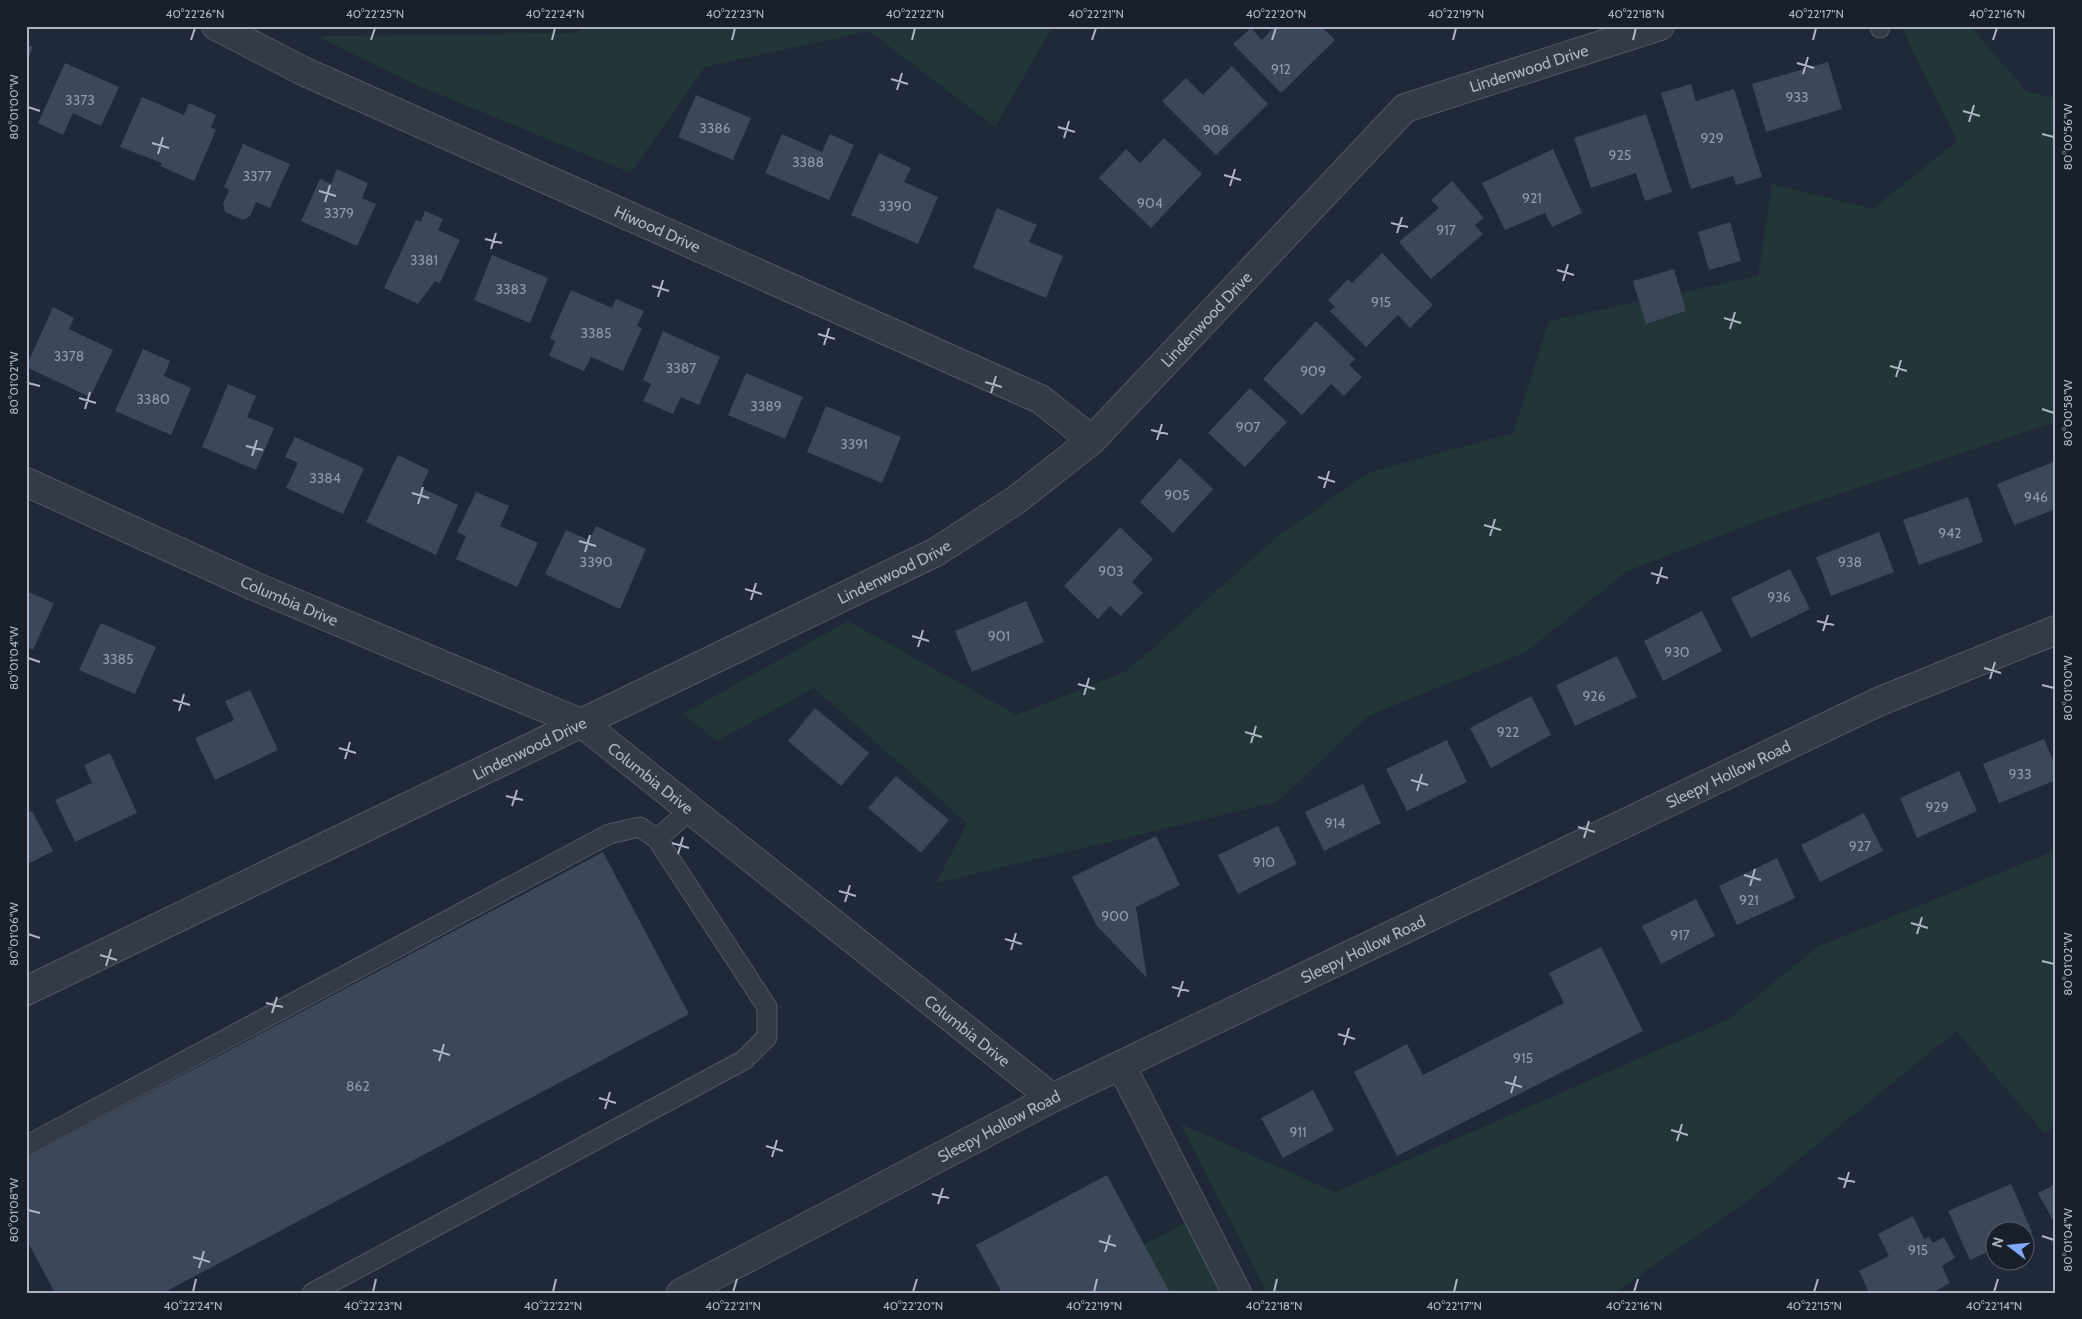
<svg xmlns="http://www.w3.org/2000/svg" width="2082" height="1319" font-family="Cabin,sans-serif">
<rect width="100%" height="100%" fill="#202937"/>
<g fill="#223538">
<path d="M 592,26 L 1053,26 L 995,127 L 869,31 L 705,67 L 631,173 L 421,87 L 317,36 L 573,33 Z"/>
<path d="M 1901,26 L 1970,26 L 2027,92 L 2056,98 L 2056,422 L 1764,519 L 1627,571 L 1526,652 L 1368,716 L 1277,802 L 936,883 L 967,823 L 814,688 L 717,741 L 683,714 L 848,621 L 1017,715 L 1127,671 L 1279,535 L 1370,472 L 1513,433 L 1549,321 L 1758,276 L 1772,184 L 1873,209 L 1957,141 Z"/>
<path d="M 2056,850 L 2056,1123 L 2045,1134 L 1956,1031 L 1753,1197 L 1614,1293 L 1267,1293 L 1181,1124 L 1335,1192 L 1731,1018 L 1817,947 Z"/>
<path d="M 1199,1216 L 1239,1293 L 1052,1293 Z"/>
</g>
<g fill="#3c4757">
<path d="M 1275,26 L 1321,26 L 1335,40 L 1281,93 L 1233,44 L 1251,28 L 1262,40 Z"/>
<path d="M 26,44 L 33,47 L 26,64 Z"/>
<path d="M 1828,62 L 1842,109 L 1766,132 L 1752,84 Z"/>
<path d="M 65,63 L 119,87 L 101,126 L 73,113 L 63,135 L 38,123 Z"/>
<path d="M 1232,66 L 1268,104 L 1216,155 L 1162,101 L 1186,78 L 1203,95 Z"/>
<path d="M 1691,84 L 1696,101 L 1734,89 L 1762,177 L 1736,185 L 1733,176 L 1691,189 L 1661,93 Z"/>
<path d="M 696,95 L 751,118 L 733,160 L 678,137 Z"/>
<path d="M 142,97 L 184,115 L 189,103 L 216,115 L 211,127 L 216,130 L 194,181 L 160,166 L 162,163 L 120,147 Z"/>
<path d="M 1646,114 L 1672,192 L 1645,201 L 1636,173 L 1591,188 L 1574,138 Z"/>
<path d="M 782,134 L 822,152 L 830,134 L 854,145 L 829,200 L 765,173 Z"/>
<path d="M 1164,138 L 1202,174 L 1151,228 L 1099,178 L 1126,149 L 1140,163 Z"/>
<path d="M 243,144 L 290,164 L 270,208 L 256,202 L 250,216 L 243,220 L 225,212 L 223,204 L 229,190 L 224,187 Z"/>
<path d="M 1553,149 L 1582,213 L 1552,227 L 1545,213 L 1505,230 L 1482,183 Z"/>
<path d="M 879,153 L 911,168 L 904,182 L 938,197 L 918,244 L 851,215 Z"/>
<path d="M 337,169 L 368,183 L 362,198 L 376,204 L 357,246 L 301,221 L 320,179 L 331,184 Z"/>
<path d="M 1452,181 L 1484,218 L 1475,225 L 1483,234 L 1431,279 L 1399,242 L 1439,208 L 1431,200 Z"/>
<path d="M 997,208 L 1037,225 L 1029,242 L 1063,256 L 1046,298 L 973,268 Z"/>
<path d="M 425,211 L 443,219 L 438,230 L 460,240 L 440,283 L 435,281 L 418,304 L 384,288 L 416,220 L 421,222 Z"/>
<path d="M 1730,222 L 1741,261 L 1709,270 L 1698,232 Z"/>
<path d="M 1382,253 L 1433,305 L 1410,328 L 1398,315 L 1366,347 L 1330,311 L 1335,307 L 1328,300 L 1348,279 L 1352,283 Z"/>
<path d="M 492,255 L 548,278 L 530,323 L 474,300 Z"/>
<path d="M 1674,269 L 1686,311 L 1646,324 L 1633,281 Z"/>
<path d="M 571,290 L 612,308 L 616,299 L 644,311 L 637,326 L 642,328 L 623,371 L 591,357 L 584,371 L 549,356 L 555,341 L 550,338 Z"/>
<path d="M 53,307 L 74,318 L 69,329 L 113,350 L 90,397 L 26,367 Z"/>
<path d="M 1316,321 L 1355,359 L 1349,365 L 1362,377 L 1344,396 L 1331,384 L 1302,415 L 1263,379 Z"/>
<path d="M 663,331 L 720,357 L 699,405 L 681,397 L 673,414 L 643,401 L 651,384 L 643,380 Z"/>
<path d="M 143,349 L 170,361 L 164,376 L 191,388 L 171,435 L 115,411 Z"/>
<path d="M 746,373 L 803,397 L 785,439 L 728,415 Z"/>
<path d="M 228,384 L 256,396 L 247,417 L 274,428 L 256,470 L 202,447 Z"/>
<path d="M 1250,388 L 1287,422 L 1245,467 L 1208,433 Z"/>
<path d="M 826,406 L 901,437 L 882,483 L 807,452 Z"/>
<path d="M 295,437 L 364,468 L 343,514 L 286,488 L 298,463 L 285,457 Z"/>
<path d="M 398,455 L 429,470 L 421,488 L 458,505 L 436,555 L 366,522 Z"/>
<path d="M 1180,458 L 1213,489 L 1173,533 L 1140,502 Z"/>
<path d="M 2056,461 L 2056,509 L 2014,525 L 1997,484 Z"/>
<path d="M 476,492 L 509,506 L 500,526 L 538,543 L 517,587 L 456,559 L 466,536 L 457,532 Z"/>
<path d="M 1968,497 L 1983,542 L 1919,565 L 1903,520 Z"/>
<path d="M 596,526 L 646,549 L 620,609 L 545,574 L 566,530 L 589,540 Z"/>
<path d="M 1120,527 L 1153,559 L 1132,582 L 1143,593 L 1121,616 L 1110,606 L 1098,619 L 1064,586 Z"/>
<path d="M 1879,532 L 1894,572 L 1831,596 L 1816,557 Z"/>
<path d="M 1790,569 L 1810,609 L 1751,638 L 1731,598 Z"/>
<path d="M 26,591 L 54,603 L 33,650 L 26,647 Z"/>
<path d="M 1026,601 L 1044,642 L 972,672 L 955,631 Z"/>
<path d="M 1702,611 L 1722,651 L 1663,681 L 1644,641 Z"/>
<path d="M 101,623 L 156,647 L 135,694 L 79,670 Z"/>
<path d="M 1617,656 L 1637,697 L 1575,726 L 1556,685 Z"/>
<path d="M 250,690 L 278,750 L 215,780 L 195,738 L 234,720 L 225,701 Z"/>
<path d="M 1531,696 L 1551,735 L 1491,768 L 1470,728 Z"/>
<path d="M 815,708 L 869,753 L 841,786 L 788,741 Z"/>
<path d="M 2044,739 L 2056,767 L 2056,780 L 1999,803 L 1983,764 Z"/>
<path d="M 1447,740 L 1467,782 L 1407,811 L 1386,769 Z"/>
<path d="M 110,753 L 137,813 L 75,842 L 55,800 L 92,783 L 84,765 Z"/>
<path d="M 1959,771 L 1977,811 L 1917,838 L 1900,798 Z"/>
<path d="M 896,776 L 949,820 L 921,853 L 868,808 Z"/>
<path d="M 1363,784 L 1381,823 L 1324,851 L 1305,812 Z"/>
<path d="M 32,811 L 53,851 L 26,865 L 26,813 Z"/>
<path d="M 1864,813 L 1883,851 L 1820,882 L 1801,845 Z"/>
<path d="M 1278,826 L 1297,864 L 1238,894 L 1218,855 Z"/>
<path d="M 1156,836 L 1180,885 L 1136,907 L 1147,978 L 1097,926 L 1072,877 Z"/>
<path d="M 603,852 L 689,1014 L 163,1293 L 55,1293 L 26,1239 L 26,1158 Z"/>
<path d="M 1777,858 L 1795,898 L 1737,925 L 1719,886 Z"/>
<path d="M 1696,899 L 1715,936 L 1661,964 L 1642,926 Z"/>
<path d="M 1601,947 L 1643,1031 L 1397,1156 L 1354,1072 L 1407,1044 L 1423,1075 L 1564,1003 L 1549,973 Z"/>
<path d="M 1313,1090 L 1334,1130 L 1283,1158 L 1261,1118 Z"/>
<path d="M 1107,1175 L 1170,1293 L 1002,1293 L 976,1245 Z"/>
<path d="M 2011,1184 L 2032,1232 L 2024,1236 L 2024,1232 L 1994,1232 L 1994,1249 L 1970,1260 L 1948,1211 Z"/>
<path d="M 2056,1184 L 2056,1226 L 2038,1193 Z"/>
<path d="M 1913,1216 L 1924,1239 L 1929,1237 L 1933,1243 L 1944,1237 L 1955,1258 L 1942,1266 L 1950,1283 L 1932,1293 L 1869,1293 L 1859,1271 L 1889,1256 L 1878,1234 Z"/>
</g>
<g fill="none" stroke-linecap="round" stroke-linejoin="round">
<defs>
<g id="lane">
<path d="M 1880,26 L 1880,28"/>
<path d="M 657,839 L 690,810"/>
<path d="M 26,1146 L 609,834 L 640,827 L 657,839 L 767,1007 L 767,1037 L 744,1060 L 312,1293"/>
</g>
<g id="street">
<path id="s1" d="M 216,26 L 303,71 L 1040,399 L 1092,440"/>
<path id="s2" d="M 26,482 L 254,586 L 583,724 L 1052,1098"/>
<path id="s3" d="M 26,991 L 936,552 L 1016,500 L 1092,440 L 1405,108 L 1660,26"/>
<path d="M 1121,1065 L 1237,1293"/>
<path id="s4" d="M 681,1293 L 1052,1098 L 1878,702 L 2056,630"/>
</g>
</defs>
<use href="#lane" stroke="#515865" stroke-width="21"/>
<use href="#street" stroke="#515865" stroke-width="30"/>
<use href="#lane" stroke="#333b47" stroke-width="19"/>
<use href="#street" stroke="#333b47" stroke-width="28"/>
</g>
<path fill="none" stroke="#adb5c4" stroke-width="2" d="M 191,40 L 195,28M 371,40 L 375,28M 552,40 L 555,28M 732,40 L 735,28M 912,40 L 915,28M 1092,40 L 1096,28M 1272,40 L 1276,28M 1453,40 L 1456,28M 1633,40 L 1636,28M 1813,40 L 1816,28M 1993,40 L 1997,28M 1797,63 L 1814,68M 1803,74 L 1808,57M 891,79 L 908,84M 897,90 L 902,73M 28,107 L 40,111M 1963,111 L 1980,116M 1969,122 L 1974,105M 1058,127 L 1075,132M 2042,134 L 2054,137M 1064,138 L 1069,121M 152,143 L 169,148M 158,154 L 163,137M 1224,175 L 1241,180M 1230,186 L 1235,169M 319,191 L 336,196M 325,202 L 330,185M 1391,223 L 1408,227M 1397,233 L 1402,217M 485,239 L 502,243M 491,249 L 496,233M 1557,270 L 1574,275M 1563,281 L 1568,264M 652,286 L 669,291M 658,297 L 663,280M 1724,318 L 1741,323M 1730,329 L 1735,312M 818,334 L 835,339M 824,345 L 829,328M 1890,366 L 1907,371M 1896,377 L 1901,360M 985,382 L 1002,387M 28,383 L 40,386M 991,393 L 996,376M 79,398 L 96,403M 85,409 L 90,392M 2042,409 L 2054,413M 1151,430 L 1168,434M 1157,440 L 1162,424M 246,446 L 263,450M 252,456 L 257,440M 1318,477 L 1335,482M 1324,488 L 1329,471M 412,493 L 429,498M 418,504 L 423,487M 1484,525 L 1501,530M 1490,536 L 1495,519M 579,541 L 596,546M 585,552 L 590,535M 1651,573 L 1668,578M 1657,584 L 1662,567M 745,589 L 762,594M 751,600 L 756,583M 1817,621 L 1834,625M 1823,631 L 1828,615M 912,636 L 929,641M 918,647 L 923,630M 28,658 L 40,662M 1984,668 L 2001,673M 1990,679 L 1995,662M 1078,684 L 1095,689M 2042,685 L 2054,688M 1084,695 L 1089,678M 173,700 L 190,705M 179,711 L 184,694M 1245,732 L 1262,737M 1251,743 L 1256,726M 339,748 L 356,753M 345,759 L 350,742M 1411,780 L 1428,785M 1417,791 L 1422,774M 506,796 L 523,800M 512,806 L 517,790M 1578,827 L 1595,832M 1584,838 L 1589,821M 672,843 L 689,848M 678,854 L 683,837M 1744,875 L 1761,880M 1750,886 L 1755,869M 839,891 L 856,896M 845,902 L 850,885M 1911,923 L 1928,928M 28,934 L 40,938M 1917,934 L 1922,917M 1005,939 L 1022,944M 1011,950 L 1016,933M 100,955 L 117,960M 2042,961 L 2054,964M 106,966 L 111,949M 1172,987 L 1189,991M 1178,997 L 1183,981M 266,1003 L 283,1007M 272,1013 L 277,997M 1338,1034 L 1355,1039M 1344,1045 L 1349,1028M 433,1050 L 450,1055M 439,1061 L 444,1044M 1505,1082 L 1522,1087M 1511,1093 L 1516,1076M 599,1098 L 616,1103M 605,1109 L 610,1092M 1671,1130 L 1688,1135M 1677,1141 L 1682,1124M 766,1146 L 783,1151M 772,1157 L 777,1140M 1838,1178 L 1855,1182M 1844,1188 L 1849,1172M 932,1194 L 949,1198M 938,1204 L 943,1188M 28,1210 L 40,1213M 2042,1236 L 2054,1240M 1099,1241 L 1116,1246M 1105,1252 L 1110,1235M 193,1257 L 210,1262M 199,1268 L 204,1251M 193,1292 L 196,1279M 373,1292 L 376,1279M 553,1292 L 556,1279M 733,1292 L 737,1279M 913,1292 L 917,1279M 1094,1292 L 1097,1279M 1274,1292 L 1277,1279M 1454,1292 L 1457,1279M 1634,1292 L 1638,1279M 1814,1292 L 1818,1279M 1994,1292 L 1998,1279"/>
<g text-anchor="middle" stroke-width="4" stroke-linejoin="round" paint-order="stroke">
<g font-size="14" fill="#919aa9">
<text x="1281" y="74">912</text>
<text x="1797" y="102">933</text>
<text x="80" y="105">3373</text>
<text x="715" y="133">3386</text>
<text x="1216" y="135">908</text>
<text x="1712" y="143">929</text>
<text x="1620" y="160">925</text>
<text x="808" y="167">3388</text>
<text x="257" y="181">3377</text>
<text x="1532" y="203">921</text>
<text x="1150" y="208">904</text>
<text x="895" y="211">3390</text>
<text x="339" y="218">3379</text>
<text x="1446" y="235">917</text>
<text x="424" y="265">3381</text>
<text x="511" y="294">3383</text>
<text x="1381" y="307">915</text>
<text x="596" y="338">3385</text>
<text x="69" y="361">3378</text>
<text x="681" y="373">3387</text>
<text x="1313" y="376">909</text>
<text x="153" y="404">3380</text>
<text x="766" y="411">3389</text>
<text x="1248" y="432">907</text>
<text x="854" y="449">3391</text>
<text x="325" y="483">3384</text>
<text x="1177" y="500">905</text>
<text x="2036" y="502">946</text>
<text x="1950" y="538">942</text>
<text x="596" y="567">3390</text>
<text x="1850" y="567">938</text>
<text x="1111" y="576">903</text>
<text x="1779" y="602">936</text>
<text x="999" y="641">901</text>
<text x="1677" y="657">930</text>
<text x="118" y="664">3385</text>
<text x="1594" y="701">926</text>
<text x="1508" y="737">922</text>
<text x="2020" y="779">933</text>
<text x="1937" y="812">929</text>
<text x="1335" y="828">914</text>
<text x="1860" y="851">927</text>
<text x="1264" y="867">910</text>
<text x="1749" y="905">921</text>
<text x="1115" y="921">900</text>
<text x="1680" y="940">917</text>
<text x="1523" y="1063">915</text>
<text x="358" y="1091">862</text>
<text x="1298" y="1137">911</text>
<text x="1918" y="1255">915</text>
</g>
<g font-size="16" fill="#adb5c4" stroke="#19202c">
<text dy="6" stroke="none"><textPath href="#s3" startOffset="1789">Lindenwood Drive</textPath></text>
<text dy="6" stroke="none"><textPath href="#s1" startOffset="486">Hiwood Drive</textPath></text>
<text dy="6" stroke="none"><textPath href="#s3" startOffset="1369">Lindenwood Drive</textPath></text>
<text dy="6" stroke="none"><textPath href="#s3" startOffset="964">Lindenwood Drive</textPath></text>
<text dy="6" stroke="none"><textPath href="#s2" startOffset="289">Columbia Drive</textPath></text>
<text dy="6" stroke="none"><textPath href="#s3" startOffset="559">Lindenwood Drive</textPath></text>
<text dy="6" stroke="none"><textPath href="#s4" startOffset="1169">Sleepy Hollow Road</textPath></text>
<text dy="6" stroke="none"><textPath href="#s2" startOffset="694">Columbia Drive</textPath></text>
<text dy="6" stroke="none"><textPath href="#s4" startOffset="764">Sleepy Hollow Road</textPath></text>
<text dy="6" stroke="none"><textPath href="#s2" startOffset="1099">Columbia Drive</textPath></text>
<text dy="6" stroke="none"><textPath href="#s4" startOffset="359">Sleepy Hollow Road</textPath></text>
</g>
</g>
<rect width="2082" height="1319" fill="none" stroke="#19202c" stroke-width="55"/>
<g transform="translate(2010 1246) rotate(286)"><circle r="24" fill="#19202c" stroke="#545c69"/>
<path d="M0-4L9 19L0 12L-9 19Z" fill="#7faaf8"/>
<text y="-8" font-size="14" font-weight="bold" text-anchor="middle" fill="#adb5c4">N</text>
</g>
<rect x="28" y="28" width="2026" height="1264" fill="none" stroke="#adb5c4" stroke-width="2"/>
<g font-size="12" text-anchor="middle" fill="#adb5c4">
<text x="195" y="18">40°22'26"N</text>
<text x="375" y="18">40°22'25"N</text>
<text x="555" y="18">40°22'24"N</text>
<text x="735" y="18">40°22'23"N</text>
<text x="915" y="18">40°22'22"N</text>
<text x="1096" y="18">40°22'21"N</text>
<text x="1276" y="18">40°22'20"N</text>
<text x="1456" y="18">40°22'19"N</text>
<text x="1636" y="18">40°22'18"N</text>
<text x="1816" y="18">40°22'17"N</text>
<text x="1997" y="18">40°22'16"N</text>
<text transform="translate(14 107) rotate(-90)" y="4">80°01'00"W</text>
<text transform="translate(2068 137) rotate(-90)" y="4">80°00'56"W</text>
<text transform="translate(14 383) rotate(-90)" y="4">80°01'02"W</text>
<text transform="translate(2068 413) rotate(-90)" y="4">80°00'58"W</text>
<text transform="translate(14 658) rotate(-90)" y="4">80°01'04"W</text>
<text transform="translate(2068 688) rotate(-90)" y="4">80°01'00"W</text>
<text transform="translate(14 934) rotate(-90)" y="4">80°01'06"W</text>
<text transform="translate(2068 964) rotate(-90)" y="4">80°01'02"W</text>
<text transform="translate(14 1210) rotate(-90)" y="4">80°01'08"W</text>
<text transform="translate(2068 1240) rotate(-90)" y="4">80°01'04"W</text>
<text x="193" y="1310">40°22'24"N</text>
<text x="373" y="1310">40°22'23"N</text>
<text x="553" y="1310">40°22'22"N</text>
<text x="733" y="1310">40°22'21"N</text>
<text x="913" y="1310">40°22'20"N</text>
<text x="1094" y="1310">40°22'19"N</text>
<text x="1274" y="1310">40°22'18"N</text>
<text x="1454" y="1310">40°22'17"N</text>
<text x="1634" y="1310">40°22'16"N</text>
<text x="1814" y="1310">40°22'15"N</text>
<text x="1994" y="1310">40°22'14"N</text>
</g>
</svg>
